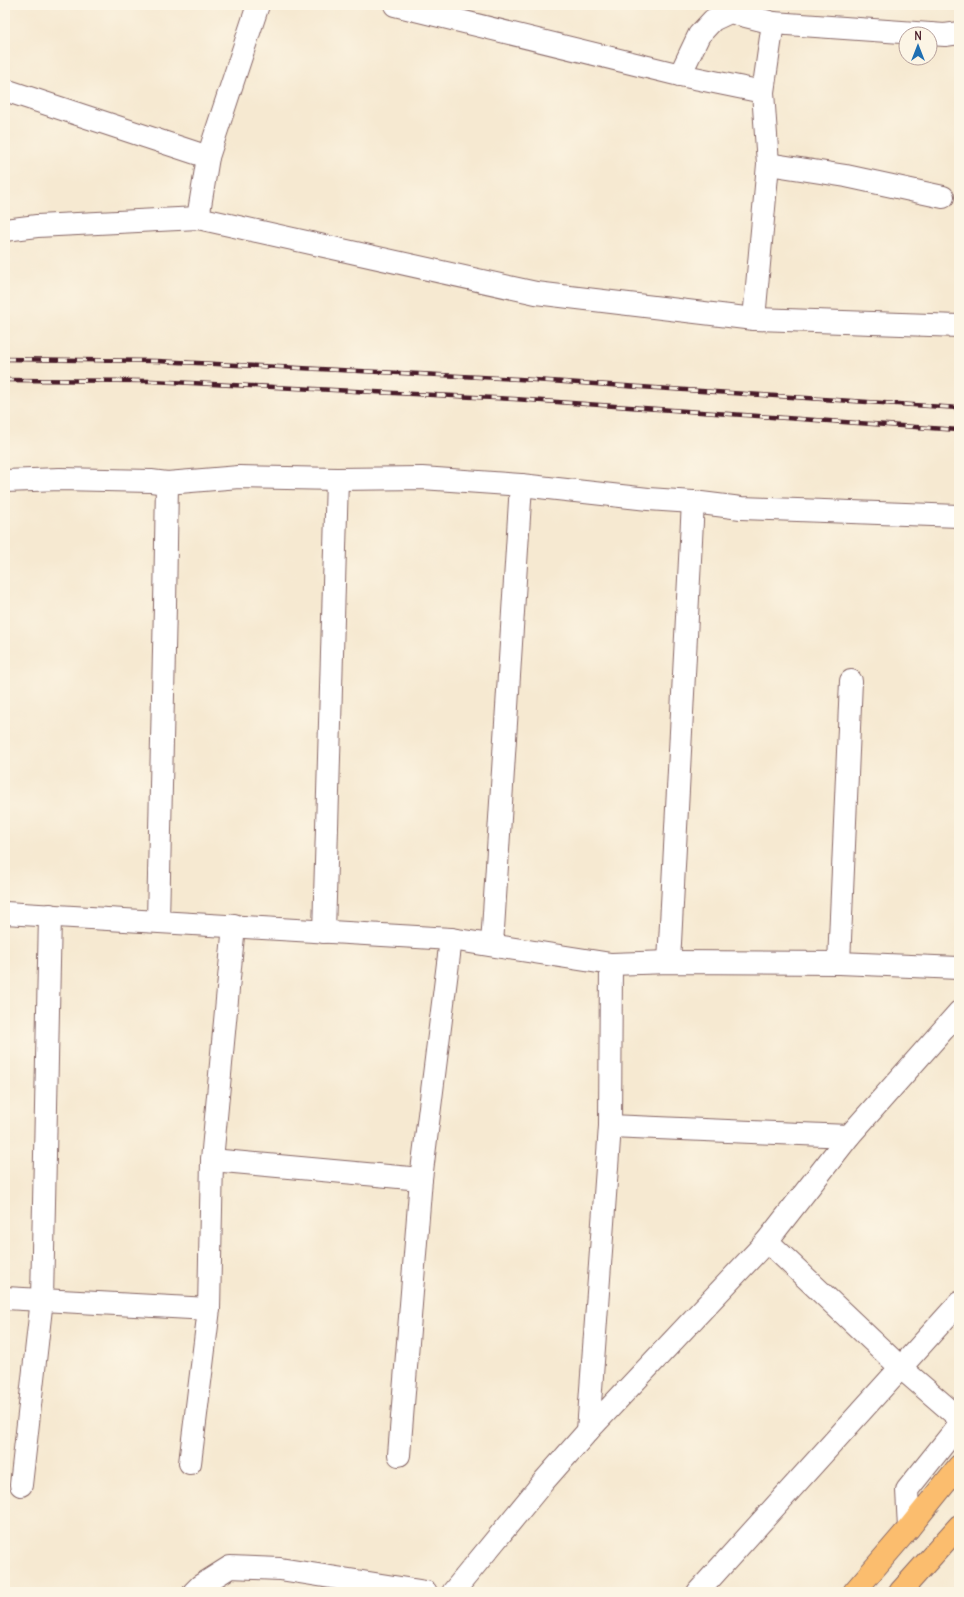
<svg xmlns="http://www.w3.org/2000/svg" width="964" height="1597" font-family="Delius,sans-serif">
<rect width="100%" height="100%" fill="#fcf5e5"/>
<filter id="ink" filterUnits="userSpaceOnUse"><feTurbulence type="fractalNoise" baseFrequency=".025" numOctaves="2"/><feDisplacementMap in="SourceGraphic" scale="8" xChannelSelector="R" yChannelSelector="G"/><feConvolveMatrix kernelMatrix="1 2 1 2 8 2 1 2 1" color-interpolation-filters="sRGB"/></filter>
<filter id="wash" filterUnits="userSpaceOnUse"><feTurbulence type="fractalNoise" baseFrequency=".012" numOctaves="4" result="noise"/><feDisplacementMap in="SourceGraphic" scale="16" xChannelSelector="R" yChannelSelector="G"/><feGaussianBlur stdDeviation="0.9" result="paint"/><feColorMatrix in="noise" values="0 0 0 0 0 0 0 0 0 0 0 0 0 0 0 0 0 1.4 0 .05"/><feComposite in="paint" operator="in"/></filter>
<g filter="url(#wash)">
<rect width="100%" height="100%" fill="#f6e9d1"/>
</g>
<g filter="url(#ink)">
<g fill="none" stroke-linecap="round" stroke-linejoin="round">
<defs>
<g id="minor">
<path d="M 395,5 L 680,75 L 763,92"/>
<path d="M 930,34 L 945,35 L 959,33"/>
<path d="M 680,75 L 699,35 L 713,20 L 730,12 L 773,23"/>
<path d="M 5,90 L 208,157"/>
<path d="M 768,164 L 846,176 L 943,197"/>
<path d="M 198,218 L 208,157 L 258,5"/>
<path d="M 5,230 L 37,226 L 198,218 L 536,293 L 754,319 L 959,326"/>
<path d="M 754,319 L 768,164 L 763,92 L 773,23 L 930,34"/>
<path d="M 5,481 L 60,479 L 151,481 L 167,483 L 239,477 L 337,479 L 422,478 L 521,485 L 648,499 L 693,502 L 741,508 L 959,516"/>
<path d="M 5,913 L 451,939 L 611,964 L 669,962 L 839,963 L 959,968"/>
<path d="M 158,921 L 165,605 L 167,483"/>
<path d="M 324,932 L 337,479"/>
<path d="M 492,945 L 521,485"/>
<path d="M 669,962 L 693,502"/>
<path d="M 839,963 L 851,681"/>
<path d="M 610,1126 L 849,1136"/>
<path d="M 212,1160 L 421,1179"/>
<path d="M 767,1241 L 900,1367 L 959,1418"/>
<path d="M 5,1298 L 209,1309"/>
<path d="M 588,1431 L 610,1126 L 611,964"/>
<path d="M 399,1455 L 421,1179 L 451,939"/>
<path d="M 190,1463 L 209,1309 L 212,1160 L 234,925"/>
<path d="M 21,1485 L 42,1299 L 50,915"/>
<path d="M 909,1528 L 907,1490 L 959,1425"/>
<path d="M 194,1592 L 200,1586 L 230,1567 L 280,1569 L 426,1592"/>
<path d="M 453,1592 L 544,1481 L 588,1431 L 767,1241 L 849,1136 L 959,1012"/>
<path d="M 698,1592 L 959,1303"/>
</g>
<g id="major">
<path d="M 854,1592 L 909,1528 L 959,1466"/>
<path d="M 900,1592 L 959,1526"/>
</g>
</defs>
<use href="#minor" stroke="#866665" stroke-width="24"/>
<use href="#major" stroke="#866665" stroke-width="24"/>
<use href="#minor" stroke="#fff" stroke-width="22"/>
<use href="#major" stroke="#fbbd6e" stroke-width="22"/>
<defs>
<g id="rail">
<path d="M 5,359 L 157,361 L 519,379 L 959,408"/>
<path d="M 5,380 L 152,381 L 514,399 L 959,430"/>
</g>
</defs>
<use href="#rail" stroke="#4a1f2b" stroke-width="4.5"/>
<use href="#rail" stroke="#fcf5e5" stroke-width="3" stroke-dasharray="9" stroke-linecap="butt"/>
</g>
</g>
<rect width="964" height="1597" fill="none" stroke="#fcf5e5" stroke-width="20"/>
<g transform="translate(918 46)"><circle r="19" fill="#fcf5e5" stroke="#b59f9b"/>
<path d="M0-3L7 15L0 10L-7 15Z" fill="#1f6fb2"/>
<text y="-6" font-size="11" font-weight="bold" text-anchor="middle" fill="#4a1f2b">N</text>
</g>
</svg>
